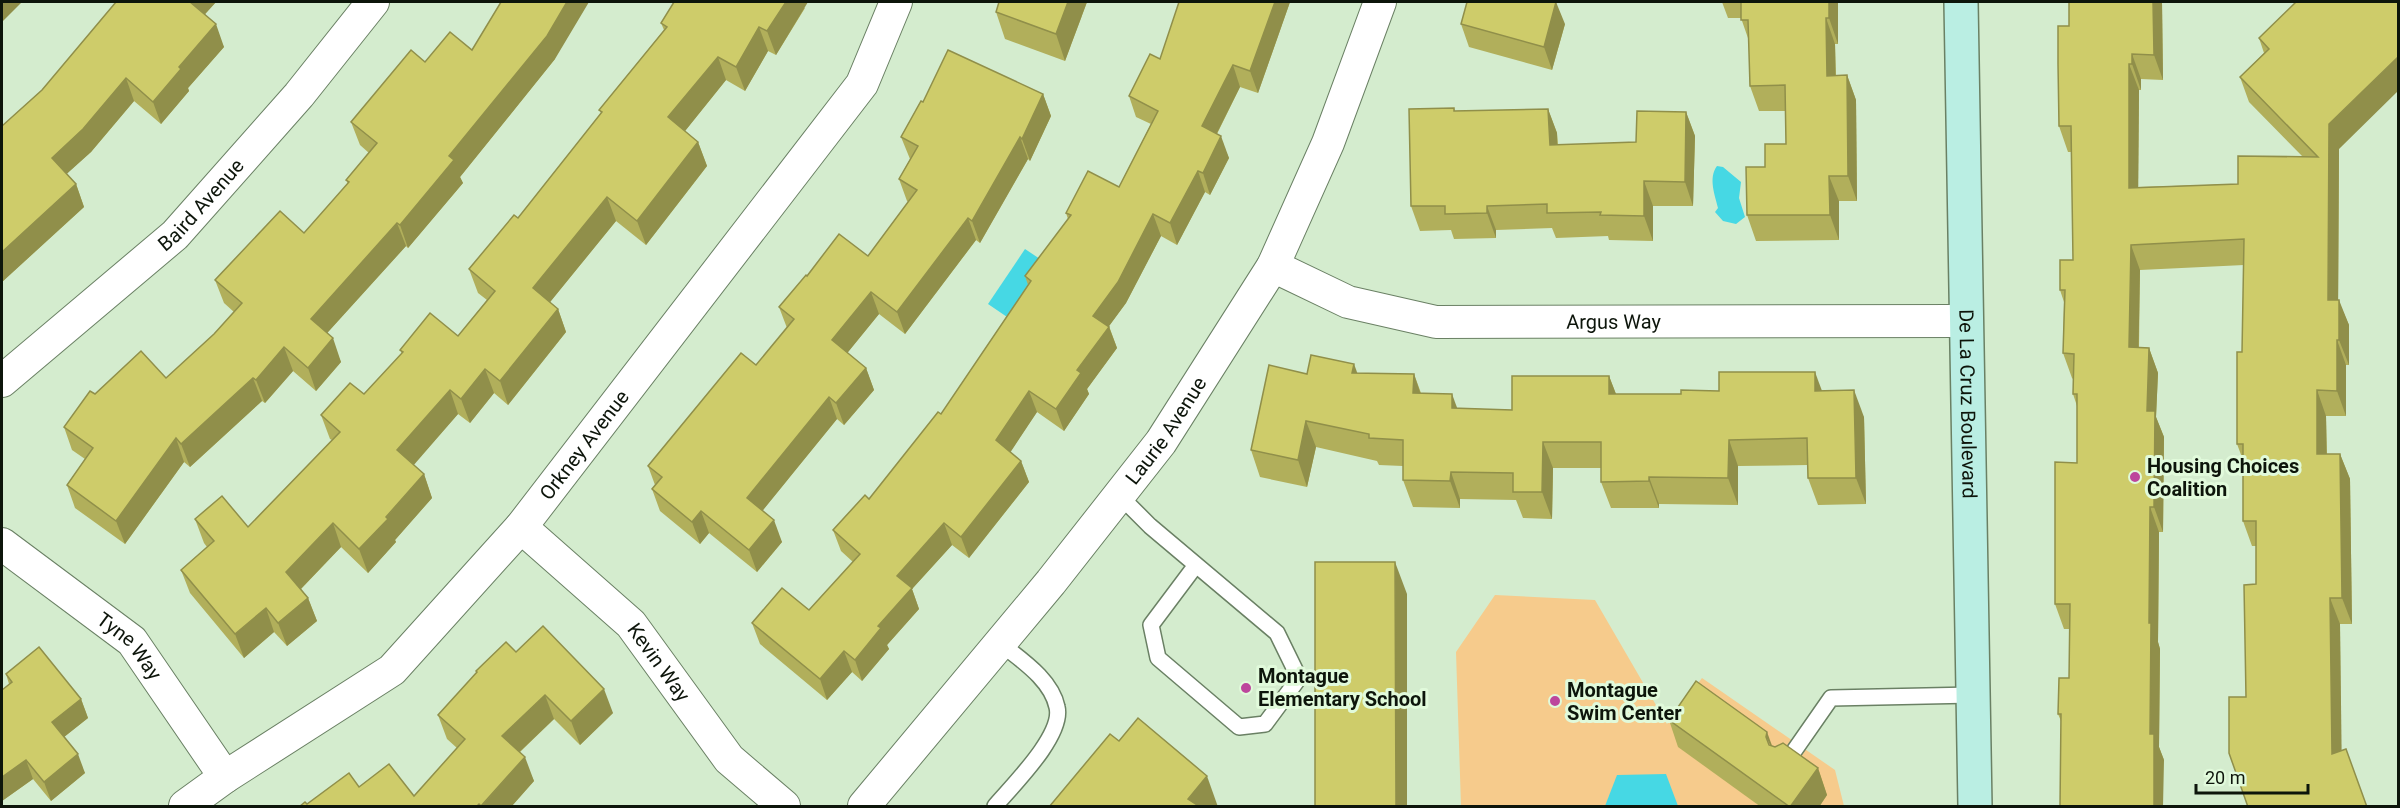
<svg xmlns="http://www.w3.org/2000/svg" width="2400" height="808" font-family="Roboto,sans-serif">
<rect width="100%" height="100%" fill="#d4ecce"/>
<path fill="#f6cb8c" d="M 1495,595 L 1595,600 L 1667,724 L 1702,678 L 1835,770 L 1844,806 L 1461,806 L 1456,652 Z"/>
<g fill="#46d8e4">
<path d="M 1717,166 L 1723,167 L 1741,182 L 1739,198 L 1745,217 L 1736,224 L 1723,221 L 1715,212 L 1718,208 C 1715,195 1708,178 1717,166 Z"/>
<path d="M 1025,249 L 1046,263 L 1013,321 L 988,304 Z"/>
<path d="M 1666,774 L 1678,806 L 1605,806 L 1617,775 Z"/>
</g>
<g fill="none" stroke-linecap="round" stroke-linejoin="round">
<defs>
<g id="lane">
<path d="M 1119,495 L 1150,526 L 1277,633 L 1299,678 L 1265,724 L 1239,727 L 1158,658 L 1151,625 L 1196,565"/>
<path d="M 1785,764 L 1831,698 L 1973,695"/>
<path d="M 995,806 C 1012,786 1064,735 1057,707 C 1051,679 1021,660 1000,643"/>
</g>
<g id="street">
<path id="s1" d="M 1273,266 L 1348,302 L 1436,322 L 1965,321"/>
<path id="s2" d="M 2,381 L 175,235 L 299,95 L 373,2"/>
<path id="s3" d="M 521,527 L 631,624 L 729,759 L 784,806"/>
<path id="s4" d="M 2,544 L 132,641 L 225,777"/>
<path id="s5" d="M 185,806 L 225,777 L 392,670 L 521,527 L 862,84 L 896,2"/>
<path id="s6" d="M 864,806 L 1051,582 L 1161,442 L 1273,266 L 1328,143 L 1380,2"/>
</g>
<g id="secondary">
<path id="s7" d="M 1961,2 L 1975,806"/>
</g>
</defs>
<use href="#lane" stroke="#6a8064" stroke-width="18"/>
<use href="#street" stroke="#6a8064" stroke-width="34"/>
<use href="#secondary" stroke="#6a8064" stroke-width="36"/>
<use href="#lane" stroke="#fff" stroke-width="15"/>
<use href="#street" stroke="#fff" stroke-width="32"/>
<use href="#secondary" stroke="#baeee3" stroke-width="33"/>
</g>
<g fill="#b1af5b">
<path d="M 116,2 L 216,2 L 205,14 L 224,47 L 188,88 L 189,91 L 161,124 L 134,101 L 91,152 L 66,174 L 76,184 L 84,207 L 2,282 L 2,126 L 42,90 Z"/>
<path d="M 999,2 L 1087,2 L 1065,61 L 1005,39 L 996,12 Z"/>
<path d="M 1290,2 L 1258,93 L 1240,87 L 1217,134 L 1229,158 L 1210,195 L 1205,192 L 1177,245 L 1161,236 L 1126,303 L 1109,326 L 1117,348 L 1087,389 L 1089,394 L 1064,431 L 1037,412 L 1010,452 L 1021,461 L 1029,482 L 969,558 L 952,545 L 912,589 L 919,609 L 887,645 L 889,649 L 862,681 L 852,672 L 827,700 L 760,644 L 752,623 L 809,610 L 853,562 L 841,551 L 833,530 L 869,499 L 941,414 L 1028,285 L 1025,276 L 1068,219 L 1066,213 L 1119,187 L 1151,124 L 1136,117 L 1129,96 L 1160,59 Z"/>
<path d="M 1722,2 L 1838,2 L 1838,44 L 1835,44 L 1836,75 L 1847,75 L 1856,100 L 1857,201 L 1839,201 L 1839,240 L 1756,241 L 1747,215 L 1765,167 L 1786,144 L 1786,111 L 1759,111 L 1750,86 L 1749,41 L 1741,18 L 1728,18 Z"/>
<path d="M 2069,2 L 2162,2 L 2163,80 L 2141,79 L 2141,90 L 2139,90 L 2138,187 L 2238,184 L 2303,157 L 2249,102 L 2240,77 L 2264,53 L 2259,38 L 2296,2 L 2339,149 L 2338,300 L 2349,325 L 2349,365 L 2346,365 L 2346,416 L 2326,416 L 2327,454 L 2340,454 L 2350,479 L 2352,624 L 2340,624 L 2341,751 L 2367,807 L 2246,697 L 2256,584 L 2256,546 L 2252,546 L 2243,521 L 2243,460 L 2237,444 L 2242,352 L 2244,265 L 2140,270 L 2139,347 L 2149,348 L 2158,373 L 2156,417 L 2164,437 L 2163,532 L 2159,532 L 2158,642 L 2160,649 L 2159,747 L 2164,760 L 2061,721 L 2058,714 L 2069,678 L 2069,629 L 2064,629 L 2055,604 L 2077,463 L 2077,406 L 2073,394 L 2073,379 L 2072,378 L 2063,353 L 2064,302 L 2060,290 L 2073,260 L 2072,152 L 2068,152 L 2059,126 L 2069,26 Z"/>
<path d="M 805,8 L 776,55 L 768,51 L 745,91 L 726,80 L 685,131 L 698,142 L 707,166 L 646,245 L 616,221 L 550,302 L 558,309 L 566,332 L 508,405 L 494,393 L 470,423 L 458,414 L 413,465 L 424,474 L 432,498 L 395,540 L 396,542 L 368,573 L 341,547 L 301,589 L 308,598 L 317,621 L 287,646 L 274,632 L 244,658 L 190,593 L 181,570 L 207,547 L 204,543 L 195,519 L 248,527 L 332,440 L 330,439 L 321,415 L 364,394 L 402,354 L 400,350 L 458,336 L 487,300 L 478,293 L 469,269 L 518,218 L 601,113 L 599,110 L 664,30 L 661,23 Z"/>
<path d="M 1461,24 L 1565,24 L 1552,70 L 1469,47 Z"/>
<path d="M 472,50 L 555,59 L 460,177 L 463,183 L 408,248 L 406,246 L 327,333 L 341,362 L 316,391 L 293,371 L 265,403 L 262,401 L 190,467 L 184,462 L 125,544 L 75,508 L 67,485 L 85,459 L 72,450 L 64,427 L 95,394 L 166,378 L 214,334 L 234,312 L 224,303 L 215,280 L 304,233 L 348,184 L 346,180 L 369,153 L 360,145 L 351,122 L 425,62 Z"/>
<path d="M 1043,94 L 1051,116 L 1030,161 L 1028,159 L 980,243 L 976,240 L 905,334 L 879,314 L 847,353 L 866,368 L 874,390 L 844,425 L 837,419 L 762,511 L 782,542 L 757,572 L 709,533 L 700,544 L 660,511 L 652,489 L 655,485 L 648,466 L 756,365 L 787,328 L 779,307 L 807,276 L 868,256 L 908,202 L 907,201 L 899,179 L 910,159 L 901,137 L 923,102 Z"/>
<path d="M 1454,108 L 1455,111 L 1548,109 L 1557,133 L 1558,145 L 1636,142 L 1686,112 L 1695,136 L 1693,206 L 1653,206 L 1653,241 L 1609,240 L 1608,236 L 1556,238 L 1552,228 L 1496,230 L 1496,238 L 1454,239 L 1451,230 L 1420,231 L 1411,206 Z"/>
<path d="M 1357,373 L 1414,374 L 1421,393 L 1457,408 L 1512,410 L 1609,376 L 1616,394 L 1681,394 L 1719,391 L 1822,391 L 1864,417 L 1866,504 L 1818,505 L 1808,478 L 1808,465 L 1738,466 L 1738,505 L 1659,504 L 1659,508 L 1611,508 L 1601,482 L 1601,468 L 1553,468 L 1552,519 L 1523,518 L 1516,500 L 1460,499 L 1460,508 L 1413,507 L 1403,480 L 1403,466 L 1379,465 L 1377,461 L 1316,447 L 1307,487 L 1260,477 L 1251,450 L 1307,374 Z"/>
<path d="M 516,652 L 613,713 L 580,745 L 554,719 L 520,752 L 534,781 L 511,807 L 299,807 L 359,787 L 414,796 L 457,748 L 447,739 L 438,715 L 477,673 L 476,671 Z"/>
<path d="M 6,674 L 81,699 L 88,718 L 64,737 L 85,773 L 51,801 L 33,779 L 2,801 L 9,684 Z"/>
<path d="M 1669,720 L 1772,746 L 1818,768 L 1827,795 L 1819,807 L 1761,807 L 1678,747 Z"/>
</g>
<g fill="#908f4a">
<path d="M 2,2 L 22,2 L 2,22 Z"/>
<path d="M 189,2 L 216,2 L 197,23 Z"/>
<path d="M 567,2 L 589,2 L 555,59 L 460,177 L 463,183 L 408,248 L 400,225 L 449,156 Z"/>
<path d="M 786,2 L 808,2 L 776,55 L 767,31 Z"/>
<path d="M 1068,2 L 1087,2 L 1065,61 L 1056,34 Z"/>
<path d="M 1275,2 L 1290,2 L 1258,93 L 1250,71 Z"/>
<path d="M 1556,2 L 1565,24 L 1552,70 L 1544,47 Z"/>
<path d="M 1829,2 L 1838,2 L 1838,44 L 1829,18 Z"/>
<path d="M 2153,2 L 2162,2 L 2163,80 L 2154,55 Z"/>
<path d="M 1826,18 L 1835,44 L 1836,101 L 1827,76 Z"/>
<path d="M 216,24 L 224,47 L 188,88 L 189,91 L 161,124 L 153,102 L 179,67 Z"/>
<path d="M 759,27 L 768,51 L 745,91 L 736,67 Z"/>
<path d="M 2132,54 L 2141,79 L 2141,90 L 2132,64 Z"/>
<path d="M 718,57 L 726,80 L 677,141 L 668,117 Z"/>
<path d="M 2398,57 L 2398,91 L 2339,149 L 2338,325 L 2328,300 L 2329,124 Z"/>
<path d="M 2129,64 L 2139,90 L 2138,213 L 2129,188 Z"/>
<path d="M 1233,65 L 1240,87 L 1210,147 L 1202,126 Z"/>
<path d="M 1847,75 L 1856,100 L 1857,201 L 1848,176 Z"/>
<path d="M 126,78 L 134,101 L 91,152 L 60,180 L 52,158 Z"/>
<path d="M 1043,94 L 1051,116 L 1030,161 L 1022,139 Z"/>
<path d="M 1548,109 L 1557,133 L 1558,169 L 1550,145 Z"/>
<path d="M 1686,112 L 1695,136 L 1693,206 L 1685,182 Z"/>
<path d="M 1221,136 L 1229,158 L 1210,195 L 1203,173 Z"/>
<path d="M 1020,137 L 1028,159 L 980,243 L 972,221 Z"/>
<path d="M 698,142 L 707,166 L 646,245 L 637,221 Z"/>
<path d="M 1198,171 L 1205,192 L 1177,245 L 1170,223 Z"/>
<path d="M 1829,176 L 1839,201 L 1839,240 L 1830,215 Z"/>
<path d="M 1644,181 L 1653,206 L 1653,241 L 1644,216 Z"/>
<path d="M 76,184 L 84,207 L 2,282 L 2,252 Z"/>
<path d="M 607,197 L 616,221 L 542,312 L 533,288 Z"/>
<path d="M 1487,206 L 1496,230 L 1496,238 L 1487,213 Z"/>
<path d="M 1153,214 L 1161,236 L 1126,303 L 1101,337 L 1093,316 Z"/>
<path d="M 968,218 L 976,240 L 905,334 L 897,312 Z"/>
<path d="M 397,223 L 406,246 L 319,342 L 311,319 Z"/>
<path d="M 2131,245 L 2140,270 L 2138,373 L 2129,347 Z"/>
<path d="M 871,292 L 879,314 L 840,362 L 832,340 Z"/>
<path d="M 2339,300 L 2349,325 L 2349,365 L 2339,340 Z"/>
<path d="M 558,309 L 566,332 L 508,405 L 500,381 Z"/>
<path d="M 1109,327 L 1117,348 L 1087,389 L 1089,394 L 1064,431 L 1056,409 L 1077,370 Z"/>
<path d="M 333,338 L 341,362 L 316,391 L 308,368 Z"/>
<path d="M 2337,340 L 2346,365 L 2346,416 L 2337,391 Z"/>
<path d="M 284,347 L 293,371 L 265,403 L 256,380 Z"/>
<path d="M 2149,348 L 2158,373 L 2156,417 L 2164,437 L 2163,532 L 2154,507 L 2147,411 Z"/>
<path d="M 1354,364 L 1364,391 L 1352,373 Z"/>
<path d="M 866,368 L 874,390 L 844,425 L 836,403 Z"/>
<path d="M 485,369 L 494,393 L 470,423 L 461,399 Z"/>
<path d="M 1815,372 L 1825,399 L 1815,391 Z"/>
<path d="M 1414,374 L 1423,401 L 1413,393 Z"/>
<path d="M 1609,376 L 1619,402 L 1609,394 Z"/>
<path d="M 253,378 L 262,401 L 190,467 L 181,444 Z"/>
<path d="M 450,390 L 458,414 L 406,474 L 397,450 Z"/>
<path d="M 1854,390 L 1864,417 L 1866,504 L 1856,478 Z"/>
<path d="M 2317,390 L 2326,416 L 2327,479 L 2317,454 Z"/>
<path d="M 1029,391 L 1037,412 L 1004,462 L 996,440 Z"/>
<path d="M 1452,394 L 1462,421 L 1452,408 Z"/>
<path d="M 829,397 L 837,419 L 755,520 L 747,498 Z"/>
<path d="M 1306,421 L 1316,447 L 1307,487 L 1298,460 Z"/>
<path d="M 176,438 L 184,462 L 125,544 L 116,521 Z"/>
<path d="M 1729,440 L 1738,466 L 1738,505 L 1728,478 Z"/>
<path d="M 1543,442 L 1553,468 L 1552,519 L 1542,492 Z"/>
<path d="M 2340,454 L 2350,479 L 2352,624 L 2342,598 Z"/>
<path d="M 1021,461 L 1029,482 L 969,558 L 961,537 Z"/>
<path d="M 1451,472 L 1460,499 L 1460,508 L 1450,481 Z"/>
<path d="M 424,474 L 432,498 L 395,540 L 396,542 L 368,573 L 359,549 Z"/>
<path d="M 1649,477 L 1659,504 L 1659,508 L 1649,481 Z"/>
<path d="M 2150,507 L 2159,532 L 2158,642 L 2160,649 L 2159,747 L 2164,760 L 2163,807 L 2154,807 L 2150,734 L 2149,623 Z"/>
<path d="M 701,511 L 709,533 L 700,544 L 692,522 Z"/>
<path d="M 774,520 L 782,542 L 757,572 L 749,550 Z"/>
<path d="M 333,523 L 341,547 L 295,595 L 286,572 Z"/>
<path d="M 944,523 L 952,545 L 912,589 L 919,609 L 887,645 L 889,649 L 862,681 L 855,660 L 878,626 L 897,576 Z"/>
<path d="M 1395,562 L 1407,594 L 1407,807 L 1396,807 Z"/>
<path d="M 308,598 L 317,621 L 287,646 L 278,623 Z"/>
<path d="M 2330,598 L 2340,624 L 2342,780 L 2332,754 Z"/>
<path d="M 266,608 L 274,632 L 244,658 L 235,634 Z"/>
<path d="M 844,651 L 852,672 L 827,700 L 820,679 Z"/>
<path d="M 604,689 L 613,713 L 580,745 L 571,721 Z"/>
<path d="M 545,695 L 554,719 L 511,760 L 502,736 Z"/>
<path d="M 81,699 L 88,718 L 59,741 L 52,722 Z"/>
<path d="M 1767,732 L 1777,759 L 1766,737 Z"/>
<path d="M 78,754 L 85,773 L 51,801 L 44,782 Z"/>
<path d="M 525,757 L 534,781 L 511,807 L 481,807 Z"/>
<path d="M 26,760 L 33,779 L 2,801 L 2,777 Z"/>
<path d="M 1818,768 L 1827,795 L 1819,807 L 1790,807 Z"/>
<path d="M 1207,776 L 1218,807 L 1191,807 L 1188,799 Z"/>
</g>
<g fill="#cecc6a" stroke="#908f4a" stroke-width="1.5">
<path d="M 116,2 L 190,2 L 216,24 L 179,67 L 181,69 L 153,102 L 126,78 L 83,129 L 52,158 L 76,184 L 2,252 L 2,126 L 42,90 Z"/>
<path d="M 501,2 L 567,2 L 547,36 L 449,156 L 454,160 L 400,225 L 397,223 L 311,319 L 333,338 L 308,368 L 284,347 L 256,380 L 253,378 L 181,444 L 176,438 L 116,521 L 67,485 L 93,448 L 64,427 L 90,391 L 95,394 L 141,351 L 166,378 L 214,334 L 242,303 L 215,280 L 280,211 L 304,233 L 349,182 L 346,180 L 377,143 L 351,122 L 411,50 L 425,62 L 450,32 L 472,50 Z"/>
<path d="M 674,2 L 786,2 L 767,31 L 759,27 L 736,67 L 718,57 L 668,117 L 698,142 L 637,221 L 607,197 L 533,288 L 558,309 L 500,381 L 485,369 L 461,399 L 450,390 L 397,450 L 424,474 L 386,517 L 388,519 L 359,549 L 333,523 L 286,572 L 308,598 L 278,623 L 266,608 L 235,634 L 181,570 L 214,541 L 195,519 L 222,496 L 248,527 L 340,432 L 321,415 L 350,383 L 364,394 L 403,352 L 400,350 L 430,313 L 458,336 L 495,291 L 469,269 L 514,215 L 518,218 L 602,112 L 599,110 L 667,27 L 661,23 Z"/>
<path d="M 999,2 L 1068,2 L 1056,34 L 996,12 Z"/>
<path d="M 1179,2 L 1275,2 L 1250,71 L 1233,65 L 1202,126 L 1221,136 L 1203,173 L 1198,171 L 1170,223 L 1153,214 L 1118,282 L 1093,316 L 1109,327 L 1077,370 L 1081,373 L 1056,409 L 1029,391 L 996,440 L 1021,461 L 961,537 L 944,523 L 897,576 L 912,588 L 878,626 L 881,628 L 855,660 L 844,651 L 820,679 L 752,623 L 782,588 L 809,610 L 860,554 L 833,530 L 865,495 L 869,499 L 938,412 L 941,414 L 1031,281 L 1025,276 L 1071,215 L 1066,213 L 1088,171 L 1119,187 L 1158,111 L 1129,96 L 1150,54 L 1160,59 Z"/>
<path d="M 1467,2 L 1556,2 L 1544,47 L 1461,24 Z"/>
<path d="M 1741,2 L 1829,2 L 1829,18 L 1826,18 L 1827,76 L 1847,75 L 1848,176 L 1829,176 L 1830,215 L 1747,215 L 1746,167 L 1765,167 L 1765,144 L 1786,144 L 1785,85 L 1750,86 L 1748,20 L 1741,20 Z"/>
<path d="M 2069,2 L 2153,2 L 2154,55 L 2132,54 L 2132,64 L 2129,64 L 2129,188 L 2238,184 L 2238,156 L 2318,157 L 2240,77 L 2269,49 L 2259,38 L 2296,2 L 2398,2 L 2398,57 L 2329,124 L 2328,300 L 2339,300 L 2339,340 L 2337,340 L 2337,391 L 2317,390 L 2317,454 L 2340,454 L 2342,598 L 2330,598 L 2332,754 L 2346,749 L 2367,807 L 2248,807 L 2229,753 L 2229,697 L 2246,697 L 2244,585 L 2256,584 L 2256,521 L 2243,521 L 2243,444 L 2237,444 L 2237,352 L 2242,352 L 2244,239 L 2131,245 L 2129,347 L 2149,348 L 2147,411 L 2155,411 L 2154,507 L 2150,507 L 2149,623 L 2151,623 L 2150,734 L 2154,734 L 2154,807 L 2060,807 L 2061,714 L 2058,714 L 2059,678 L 2069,678 L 2070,604 L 2055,604 L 2055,462 L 2077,463 L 2077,394 L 2073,394 L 2074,354 L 2063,353 L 2065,290 L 2060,290 L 2060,260 L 2073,260 L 2071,126 L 2059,126 L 2058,64 L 2058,26 L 2069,26 Z"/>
<path d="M 948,50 L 1043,94 L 1022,139 L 1020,137 L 972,221 L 968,218 L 897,312 L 871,292 L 832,340 L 866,368 L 836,403 L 829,397 L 747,498 L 774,520 L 749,550 L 701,511 L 692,522 L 652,489 L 662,477 L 648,466 L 741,353 L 756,365 L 794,319 L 779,307 L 806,275 L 807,276 L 839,234 L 868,256 L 917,190 L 899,179 L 918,146 L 901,137 L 921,101 L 923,102 Z"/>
<path d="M 1454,108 L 1454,111 L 1548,109 L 1550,145 L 1636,142 L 1637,111 L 1686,112 L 1685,182 L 1644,181 L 1644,216 L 1600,215 L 1601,212 L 1547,213 L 1547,204 L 1487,206 L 1487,213 L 1445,214 L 1445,206 L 1411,206 L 1409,109 Z"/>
<path d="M 1311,355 L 1354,364 L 1352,373 L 1414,374 L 1413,393 L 1452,394 L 1452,408 L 1512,410 L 1512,376 L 1609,376 L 1609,394 L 1681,394 L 1681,390 L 1719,391 L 1719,372 L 1815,372 L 1815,391 L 1854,390 L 1856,478 L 1808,478 L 1807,438 L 1729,440 L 1728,478 L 1649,477 L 1649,481 L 1601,482 L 1601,442 L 1543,442 L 1542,492 L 1513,492 L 1513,473 L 1451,472 L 1450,481 L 1403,480 L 1403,440 L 1369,438 L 1369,434 L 1306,421 L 1298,460 L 1251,450 L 1269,365 L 1307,374 Z"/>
<path d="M 1315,562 L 1395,562 L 1396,807 L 1315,807 Z"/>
<path d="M 543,626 L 604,689 L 571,721 L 545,695 L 502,736 L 525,757 L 481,806 L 479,804 L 476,807 L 299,807 L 305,802 L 307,804 L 349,773 L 359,787 L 389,764 L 414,796 L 465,739 L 438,715 L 477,672 L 476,671 L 506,642 L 516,652 Z"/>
<path d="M 39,647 L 81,699 L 52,722 L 78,754 L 44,782 L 26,760 L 2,777 L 2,690 L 12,682 L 6,674 Z"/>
<path d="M 1696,681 L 1767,732 L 1766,737 L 1769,745 L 1775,747 L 1783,743 L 1818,768 L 1790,807 L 1669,720 Z"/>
<path d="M 1138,718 L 1207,776 L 1188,799 L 1197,805 L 1196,807 L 1049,807 L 1110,734 L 1119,741 Z"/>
</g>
<g fill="#bd469c" stroke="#e1fadb" stroke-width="2">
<circle cx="2135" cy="477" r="6"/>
<circle cx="1246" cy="688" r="6"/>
<circle cx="1555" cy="701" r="6"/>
</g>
<g text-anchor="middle" stroke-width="6" stroke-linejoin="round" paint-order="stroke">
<g font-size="20" fill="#0d150b" stroke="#e1fadb">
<text dy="7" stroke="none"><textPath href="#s2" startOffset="266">Baird Avenue</textPath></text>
<text dy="7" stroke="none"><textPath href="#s1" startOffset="351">Argus Way</textPath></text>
<text dy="7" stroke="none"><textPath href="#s7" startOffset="402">De La Cruz Boulevard</textPath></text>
<text dy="7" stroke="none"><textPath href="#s6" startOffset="482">Laurie Avenue</textPath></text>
<text dy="7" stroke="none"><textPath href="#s5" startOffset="544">Orkney Avenue</textPath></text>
<text dy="7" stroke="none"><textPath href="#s4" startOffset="164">Tyne Way</textPath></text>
<text dy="7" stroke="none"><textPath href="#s3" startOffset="194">Kevin Way</textPath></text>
</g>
<g font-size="20" font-weight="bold" fill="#0d150b" stroke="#e1fadb" text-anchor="start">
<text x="2147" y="473">Housing Choices<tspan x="2147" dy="23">Coalition</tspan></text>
<text x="1258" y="683">Montague<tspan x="1258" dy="23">Elementary School</tspan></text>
<text x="1567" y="697">Montague<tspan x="1567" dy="23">Swim Center</tspan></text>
</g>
</g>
<rect width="2400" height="808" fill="none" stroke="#0d150b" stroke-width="6"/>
<path d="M2196 784v9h112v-9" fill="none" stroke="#0d150b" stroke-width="3"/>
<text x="2205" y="784" font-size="18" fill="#0d150b" stroke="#e1fadb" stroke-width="4.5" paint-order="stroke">20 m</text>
</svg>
